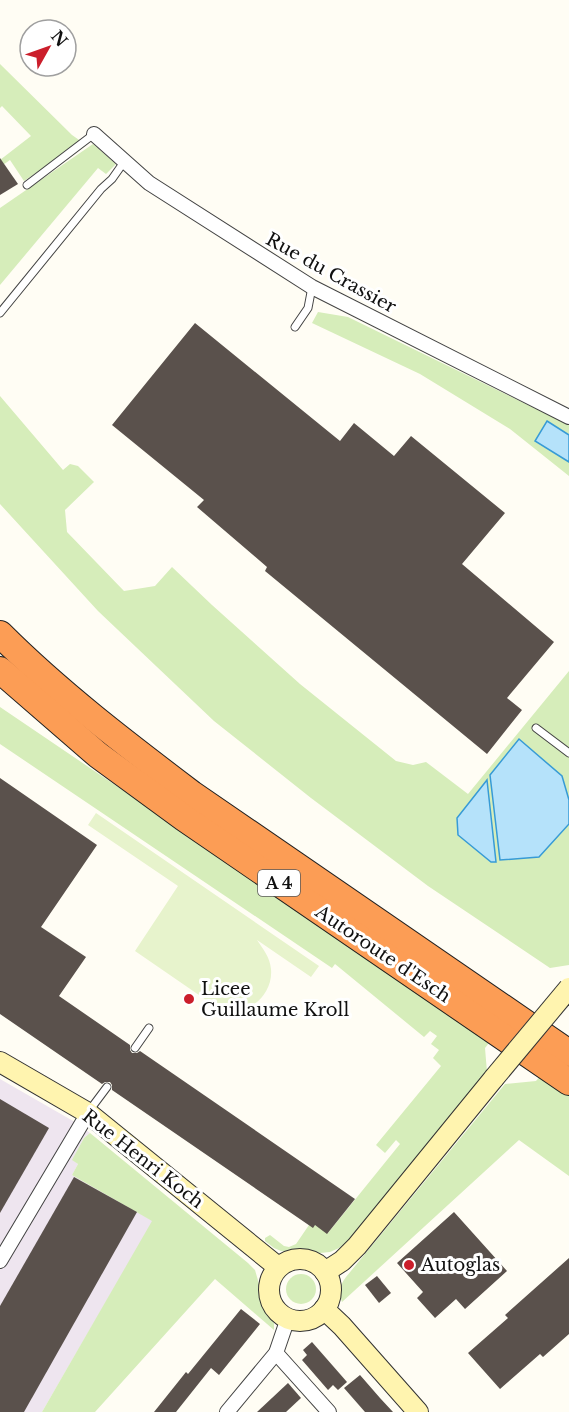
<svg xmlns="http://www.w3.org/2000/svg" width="569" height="1412" font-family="'Libre Baskerville',serif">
<rect width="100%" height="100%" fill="#fffdf4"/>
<path fill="#eee5ef" d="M 0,1079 L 80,1125 L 90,1133 L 84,1138 L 73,1160 L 78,1164 L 72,1175 L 153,1221 L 42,1412 L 0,1412 Z"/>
<g fill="#d6edba">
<path d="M 0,64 L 72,135 L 82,142 L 24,181 L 10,160 L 0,167 L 0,160 L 31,136 L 2,106 L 0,108 Z"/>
<path d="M 93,144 L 116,164 L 106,174 L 98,168 L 0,285 L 0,208 Z"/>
<path d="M 318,312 L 348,317 L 569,425 L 569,476 L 510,429 L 420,374 L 312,323 Z"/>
<path d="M 0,396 L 63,470 L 70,464 L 78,466 L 94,482 L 65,510 L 67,532 L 124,591 L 155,586 L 172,567 L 212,605 L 300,684 L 396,761 L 413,765 L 426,762 L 468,794 L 569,671 L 569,965 L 550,968 L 428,886 L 311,798 L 214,721 L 98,611 L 0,504 Z"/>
<path d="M 0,707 L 487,1037 L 484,1040 L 489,1043 L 485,1048 L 487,1072 L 377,1207 L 347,1242 L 339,1248 L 330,1252 L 320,1253 L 299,1250 L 288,1252 L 281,1251 L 274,1248 L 265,1241 L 265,1238 L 270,1235 L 284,1246 L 289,1247 L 296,1244 L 309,1225 L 315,1225 L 328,1233 L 400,1144 L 396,1140 L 385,1153 L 376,1145 L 441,1066 L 433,1058 L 439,1050 L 431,1044 L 437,1036 L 430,1031 L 424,1037 L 335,964 L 332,968 L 0,744 Z"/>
<path d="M 541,1075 L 569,1094 L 569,1176 L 519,1140 L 342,1302 C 338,1292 340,1285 346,1277 L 505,1084 L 536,1081 Z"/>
<path d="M 90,1133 L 248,1263 L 255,1270 L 266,1308 L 272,1316 L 274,1323 L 274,1330 L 215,1279 L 95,1412 L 42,1412 L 152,1221 L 72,1175 L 78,1164 L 72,1160 L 84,1138 Z"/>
<circle cx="301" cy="1289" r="15"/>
</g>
<path fill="#e7f3cc" d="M 96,813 L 319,966 L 311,977 L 257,940 C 263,949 270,957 271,969 C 273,990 256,1010 235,1010 C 226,1011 220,1007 212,1004 L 135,951 L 178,886 L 88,825 Z"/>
<g fill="#b5e2fa" stroke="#379bd6" stroke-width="1.5">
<path d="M 547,421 L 569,435 L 569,462 L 535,441 Z"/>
<path d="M 519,739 L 562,776 L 569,800 L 569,824 L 539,857 L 500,860 L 490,775 Z"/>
<path d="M 487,780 L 496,862 L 491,862 L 458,835 L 457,818 Z"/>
</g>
<g fill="#5a514c">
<path d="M 0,158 L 18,184 L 0,195 Z"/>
<path d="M 195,323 L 340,441 L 354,423 L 394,456 L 411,436 L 505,513 L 462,564 L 554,642 L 507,698 L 522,710 L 487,754 L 265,571 L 267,567 L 197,507 L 204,500 L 112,425 Z"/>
<path d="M 0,778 L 97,845 L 41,927 L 86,957 L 59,996 L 130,1045 L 130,1050 L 132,1053 L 137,1053 L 140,1051 L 355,1199 L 327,1234 L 315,1225 L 313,1228 L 112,1090 L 112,1085 L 110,1082 L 105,1082 L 102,1084 L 0,1014 Z"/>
<path d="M 0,1099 L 49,1128 L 0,1213 Z"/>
<path d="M 74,1177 L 137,1212 L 24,1412 L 0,1412 L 0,1306 Z"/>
<path d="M 454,1212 L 507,1271 L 465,1309 L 456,1299 L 435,1318 L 417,1298 L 423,1292 L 397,1263 Z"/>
<path d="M 569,1258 L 569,1334 L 543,1357 L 540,1354 L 500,1389 L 468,1353 L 508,1318 L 505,1315 Z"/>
<path d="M 377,1276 L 391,1293 L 379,1303 L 365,1285 Z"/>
<path d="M 241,1309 L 260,1324 L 219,1375 L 211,1368 L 176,1412 L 154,1412 L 186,1372 L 188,1374 Z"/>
<path d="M 312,1342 L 347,1382 L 338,1390 L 333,1385 L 328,1390 L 302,1360 L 307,1355 L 303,1350 Z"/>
<path d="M 360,1375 L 380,1398 L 393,1412 L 365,1412 L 344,1388 Z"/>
<path d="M 288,1383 L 301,1398 L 286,1412 L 257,1412 Z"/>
</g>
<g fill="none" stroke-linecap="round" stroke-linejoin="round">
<defs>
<g id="lane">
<path d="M 27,185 L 94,134"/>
<path d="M 0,313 L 101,189 L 112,179 L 124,162"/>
<path d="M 295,327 L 308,308 L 312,287"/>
<path d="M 536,728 L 569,753"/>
<path d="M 135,1048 L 149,1028"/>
<path d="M 89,1111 L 107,1087"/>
</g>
<g id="street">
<path d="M 94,134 L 149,183 L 312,287 L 569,417"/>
<path d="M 0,1261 L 88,1113"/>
<path d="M 276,1353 L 329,1412"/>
<path d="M 227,1412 L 276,1353 L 288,1318"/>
</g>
<g id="secondary">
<path d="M 0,1062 L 88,1113 L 278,1267"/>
<circle cx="300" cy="1290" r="31"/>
<path d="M 325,1272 L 342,1261 L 357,1246 L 494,1078"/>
<path d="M 324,1309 L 342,1326 L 418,1412"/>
</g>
<g id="highway">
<path d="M 0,634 C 59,693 126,744 192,794 L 569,1053"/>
<path d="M 0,670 L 98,755 L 184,818 L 569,1082"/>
</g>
</defs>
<use href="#lane" stroke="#434343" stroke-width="9"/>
<use href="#street" stroke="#434343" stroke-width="16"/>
<use href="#secondary" stroke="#323232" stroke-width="22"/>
<use href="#highway" stroke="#212121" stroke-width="28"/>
<use href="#lane" stroke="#fff" stroke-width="7"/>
<use href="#street" stroke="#fff" stroke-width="14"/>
<use href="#secondary" stroke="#fff4af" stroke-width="20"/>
<use href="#highway" stroke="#fc9d55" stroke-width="26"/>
<defs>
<path id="secondary-bridge" d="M 494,1078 L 569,988"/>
</defs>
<use href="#secondary-bridge" stroke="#323232" stroke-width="22" stroke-linecap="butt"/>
<use href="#secondary-bridge" stroke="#fff4af" stroke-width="20"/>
</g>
<g fill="#cb1e2b" stroke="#fff" stroke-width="2">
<circle cx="189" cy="999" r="6"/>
<circle cx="409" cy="1265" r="6"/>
</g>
<g text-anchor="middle" stroke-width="6" stroke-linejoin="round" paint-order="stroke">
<rect fill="#fff" stroke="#585858" stroke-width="1.5" x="258" y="870" width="42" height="26" rx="4.5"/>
<g font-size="16" font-weight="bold" fill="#101010">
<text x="279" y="889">A 4</text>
</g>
<g font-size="18" fill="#101010" stroke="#fff">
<text transform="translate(331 273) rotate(29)" y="6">Rue du Crassier</text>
<text transform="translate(383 954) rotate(34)" y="6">Autoroute d'Esch</text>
<text transform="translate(143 1159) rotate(38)" y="6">Rue Henri Koch</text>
</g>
<g font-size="18" fill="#101010" stroke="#fff" text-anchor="start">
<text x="201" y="995">Licee<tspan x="201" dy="21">Guillaume Kroll</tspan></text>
<text x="421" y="1271">Autoglas</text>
</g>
</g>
<g transform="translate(48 48) rotate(50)"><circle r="28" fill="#ffffff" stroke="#9f9f9f" stroke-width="1.5"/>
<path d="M0-4.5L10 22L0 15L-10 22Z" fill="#cb1e2b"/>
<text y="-9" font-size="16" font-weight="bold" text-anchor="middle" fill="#101010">N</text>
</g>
</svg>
